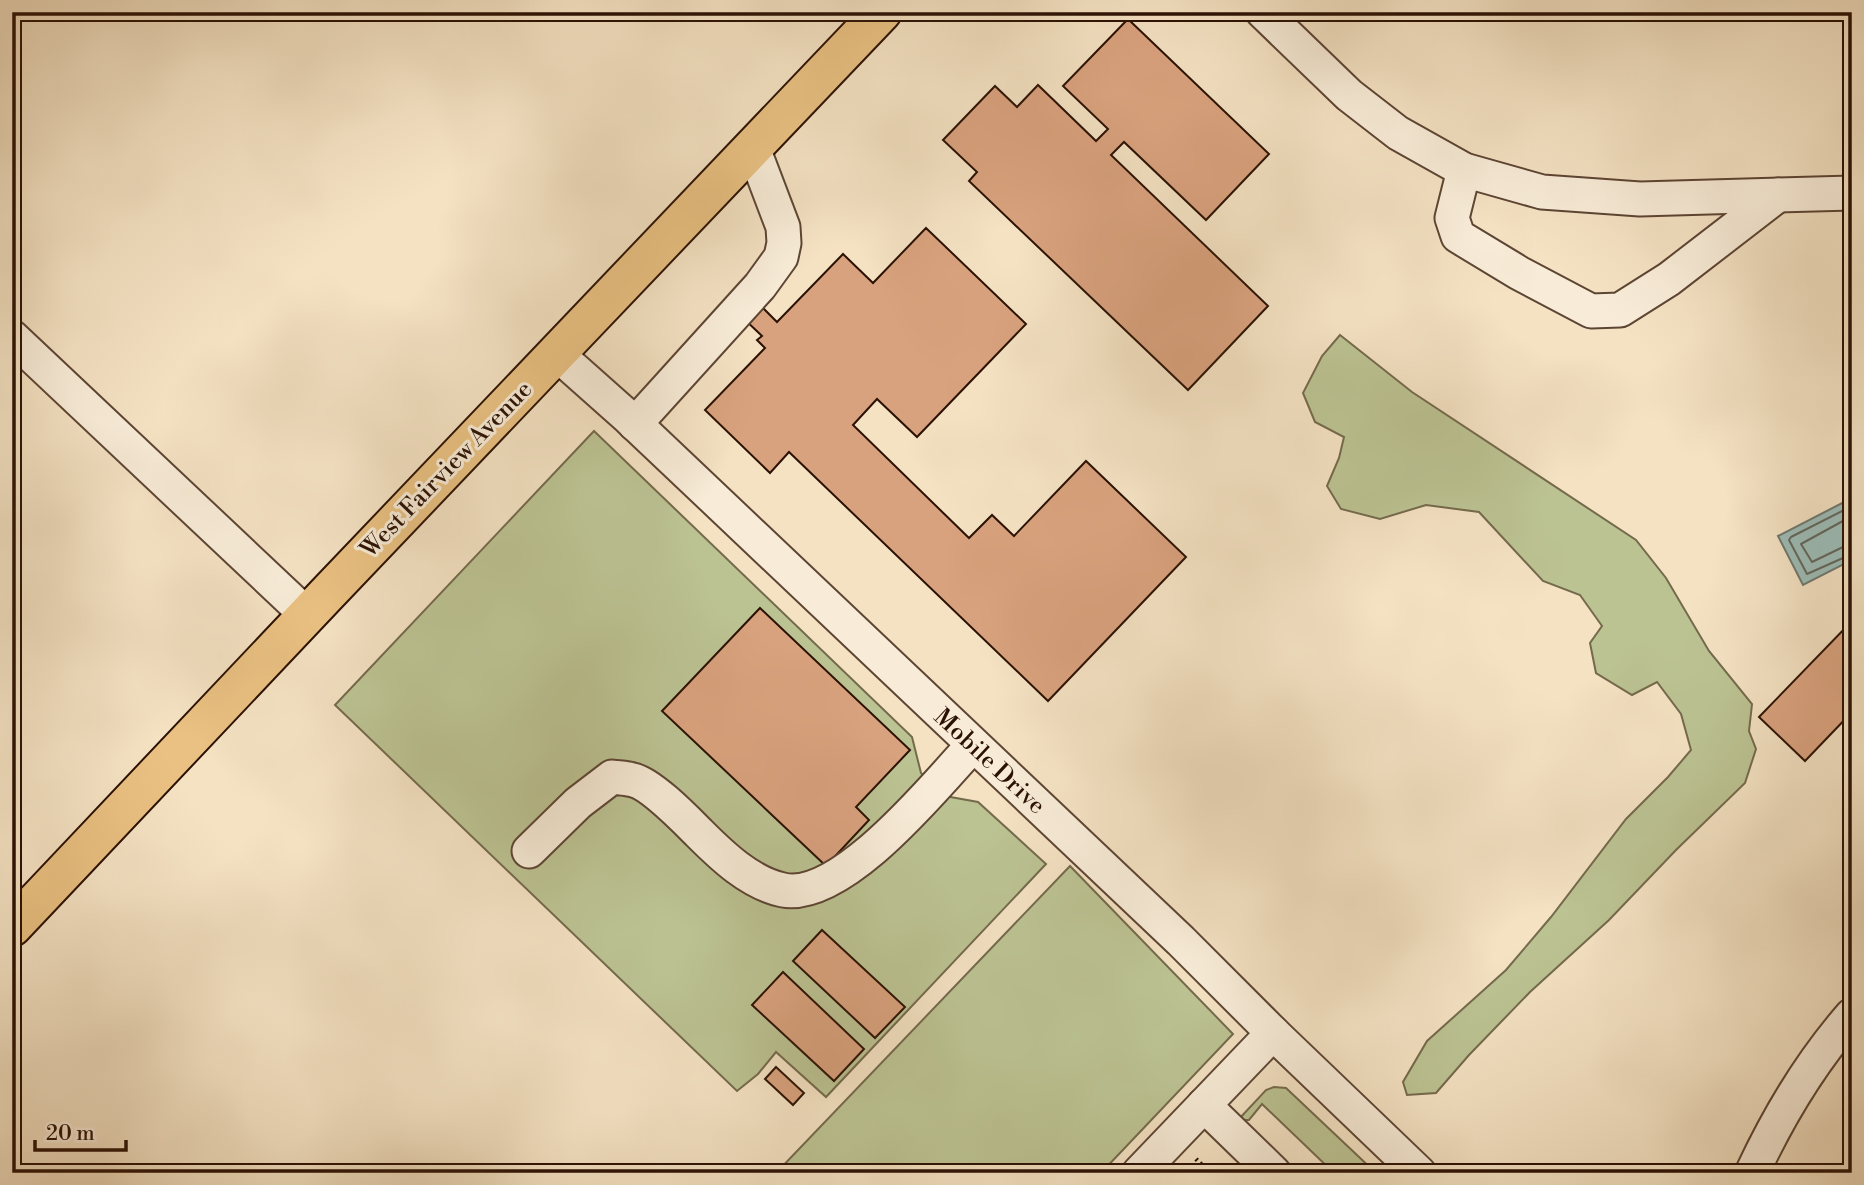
<svg xmlns="http://www.w3.org/2000/svg" width="1864" height="1185" font-family="'Libre Bodoni',serif">
<rect width="100%" height="100%" fill="#f4e2c3"/>
<filter id="stains"><feTurbulence type="fractalNoise" baseFrequency=".00286" numOctaves="4"/><feColorMatrix values="0 0 0 0 .2 0 0 0 0 .09 0 0 0 0 .02 0 0 0 .5 -.17"/></filter>
<radialGradient id="worn" r=".72"><stop offset=".6" stop-color="#630" stop-opacity="0"/><stop offset="1" stop-color="#630" stop-opacity=".3"/></radialGradient>
<g fill="#bcc393" stroke="#746a4c" stroke-width="2">
<path d="M 1340,335 L 1412,392 L 1636,540 L 1666,578 L 1709,651 L 1752,704 L 1749,731 L 1756,749 L 1745,783 L 1676,850 L 1609,920 L 1530,992 L 1469,1055 L 1436,1093 L 1407,1095 L 1403,1082 L 1427,1041 L 1506,970 L 1551,917 L 1626,819 L 1668,777 L 1691,750 L 1681,714 L 1657,682 L 1632,695 L 1596,673 L 1590,643 L 1602,626 L 1580,595 L 1543,581 L 1479,512 L 1426,505 L 1380,519 L 1341,509 L 1327,486 L 1339,458 L 1344,437 L 1315,422 L 1303,393 L 1322,356 Z"/>
<path d="M 594,431 L 912,737 L 921,773 L 945,796 L 978,802 L 1046,864 L 826,1097 L 776,1052 L 758,1074 L 737,1091 L 335,705 Z"/>
<path d="M 1070,866 L 1233,1034 L 1101,1173 L 776,1173 Z"/>
<path d="M 1274,1087 L 1286,1088 L 1376,1173 L 1334,1173 L 1262,1104 L 1249,1120 L 1238,1120 L 1266,1090 Z"/>
</g>
<path fill="#9cbdb8" stroke="#6f7870" stroke-width="2" d="M 1852,498 L 1852,560 L 1803,585 L 1778,536 Z"/>
<g fill="none" stroke-linecap="round" stroke-linejoin="round">
<g stroke="#64675e" stroke-width="2">
<path d="M 1852,506 L 1791,537 L 1789,540 L 1807,574 L 1852,554"/>
<path d="M 1852,516 L 1801,544 L 1812,562 L 1843,547 L 1852,545"/>
</g>
</g>
<g fill="#d9a27e" stroke="#2b1104" stroke-width="2">
<path d="M 1128,19 L 1269,154 L 1206,220 L 1124,142 L 1111,155 L 1268,306 L 1188,390 L 969,181 L 977,172 L 943,140 L 995,86 L 1017,107 L 1038,85 L 1096,141 L 1108,129 L 1063,86 Z"/>
<path d="M 926,228 L 1026,324 L 917,437 L 877,399 L 853,425 L 969,538 L 992,515 L 1014,536 L 1086,461 L 1186,557 L 1048,701 L 789,452 L 770,473 L 705,410 L 765,348 L 757,340 L 762,336 L 742,317 L 757,302 L 777,322 L 843,254 L 873,283 Z"/>
<path d="M 760,608 L 910,750 L 856,807 L 869,820 L 826,866 L 662,711 Z"/>
<path d="M 1851,622 L 1852,712 L 1805,761 L 1759,717 Z"/>
<path d="M 822,930 L 905,1007 L 875,1038 L 793,961 Z"/>
<path d="M 783,972 L 864,1049 L 834,1081 L 752,1005 Z"/>
<path d="M 776,1067 L 804,1093 L 793,1105 L 765,1079 Z"/>
</g>
<g fill="none" stroke-linecap="round" stroke-linejoin="round">
<defs>
<g id="minor">
<path d="M 1263,12 L 1349,95 L 1398,133 L 1464,170 L 1542,192 L 1640,199 L 1852,193"/>
<path d="M 1464,170 L 1452,218 L 1458,236 L 1519,273 L 1591,311 L 1620,310 L 1669,279 L 1778,195"/>
<path d="M 12,337 L 307,615"/>
<path d="M 557,354 L 629,418 L 1181,941 L 1273,1033 L 1419,1173"/>
<path d="M 635,424 L 760,286 L 781,257 L 784,243 L 783,227 L 753,148"/>
<path d="M 529,851 L 578,803 L 612,777 C 619,778 626,778 633,780 C 651,784 685,819 699,833 C 722,856 750,883 783,890 C 842,902 936,785 973,745"/>
<path d="M 1204,1105 L 1274,1173"/>
<path d="M 1139,1173 L 1273,1033"/>
<path d="M 1752,1173 C 1779,1115 1810,1063 1852,1015"/>
</g>
<path id="major" d="M 12,927 L 326,595 L 882,12"/>
</defs>
<use href="#minor" stroke="#5d4534" stroke-width="37"/>
<use href="#major" stroke="#2b1104" stroke-width="42"/>
<path stroke="#2b1104" stroke-width="4.5" stroke-dasharray="2 3.5" stroke-linecap="butt" d="M 1196,1159 L 1210,1173"/>
<use href="#minor" stroke="#f8ecd8" stroke-width="33"/>
<use href="#major" stroke="#eac182" stroke-width="38"/>
</g>
<g text-anchor="middle" stroke-width="6" stroke-linejoin="round" paint-order="stroke">
<g font-size="24" fill="#2b1104" stroke="#f8ecd8">
<text transform="translate(446 469) rotate(-46)" y="8">West Fairview Avenue</text>
<text transform="translate(990 761) rotate(43)" y="8">Mobile Drive</text>
</g>
</g>
<rect width="1864" height="1185" fill="none" stroke="#f4e2c3" stroke-width="42"/>
<rect x="14" y="14" width="1836" height="1157" fill="none" stroke="#2b1104" stroke-width="3.5"/>
<rect x="21" y="21" width="1822" height="1143" fill="none" stroke="#2b1104" stroke-width="2"/>
<path d="M35 1140v10h91v-10" fill="none" stroke="#2b1104" stroke-width="3.5"/>
<text x="46" y="1140" font-size="21" fill="#2b1104" stroke="#f8ecd8" stroke-width="5" paint-order="stroke">20 m</text>
<rect width="100%" height="100%" filter="url(#stains)"/>
<rect width="100%" height="100%" fill="url(#worn)"/>
</svg>
